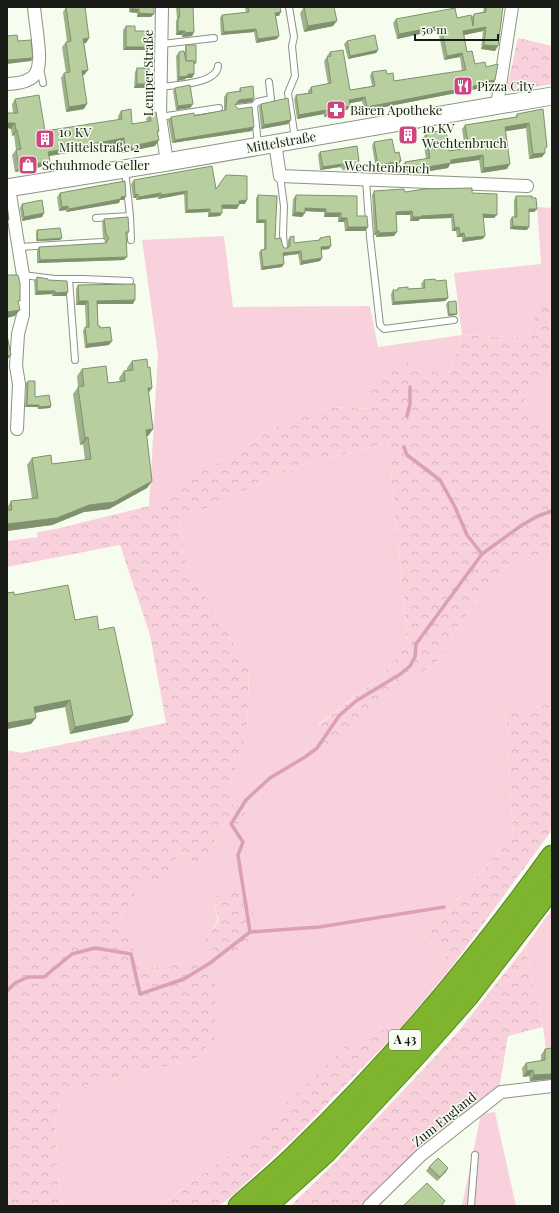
<svg xmlns="http://www.w3.org/2000/svg" width="559" height="1213" font-family="'Playfair Display',serif">
<defs>
<pattern id="forest-crowns" width="20" height="18" patternUnits="userSpaceOnUse"><rect width="20" height="18" fill="#f9d1dd"/><path d="M2 6a3 3 0 1 1 6 0M12 15a3 3 0 1 1 6 0" fill="none" stroke="#d5b3bd"/></pattern>
</defs>
<rect width="100%" height="100%" fill="#f6fdef"/>
<g fill="#f9d1dd" fill-rule="evenodd">
<path d="M 537,207 L 552,208 L 552,300 L 544,298 L 525,338 L 462,335 L 447,377 L 372,409 L 331,407 L 280,425 L 185,482 L 149,506 L 158,355 L 142,240 L 224,236 L 233,307 L 370,306 L 378,347 L 462,335 L 454,273 L 541,264 Z"/>
<path d="M 552,374 L 552,427 L 544,426 L 519,392 Z"/>
<path d="M 388,443 L 408,643 L 380,677 L 318,725 L 324,756 L 405,683 L 436,664 L 462,620 L 510,563 L 552,555 L 552,704 L 506,711 L 513,836 L 425,937 L 453,965 L 401,1028 L 379,1030 L 245,1143 L 160,1206 L 63,1206 L 58,1176 L 55,1118 L 64,1091 L 195,1059 L 190,961 L 143,969 L 120,918 L 142,883 L 161,885 L 180,853 L 196,865 L 209,851 L 223,824 L 243,823 L 247,807 L 230,804 L 230,788 L 247,732 L 249,670 L 185,560 L 179,522 L 296,466 ZM 212,898 L 260,936 L 201,947 L 218,920 Z"/>
<path d="M 552,909 L 552,1048 L 546,1049 L 543,1027 L 525,947 Z"/>
<path d="M 495,1112 L 516,1206 L 462,1206 L 481,1114 Z"/>
</g>
<g fill="url(#forest-crowns)">
<path d="M 518,38 L 552,46 L 552,84 L 506,92 Z"/>
<path d="M 544,297 L 552,300 L 552,374 L 519,392 L 544,426 L 552,427 L 552,555 L 510,563 L 462,620 L 436,664 L 405,683 L 324,757 L 318,726 L 380,677 L 408,643 L 388,443 L 296,466 L 179,522 L 185,560 L 249,670 L 247,732 L 230,788 L 230,804 L 247,807 L 243,824 L 223,824 L 209,851 L 196,865 L 180,853 L 161,885 L 142,883 L 120,918 L 143,969 L 190,961 L 215,975 L 216,1037 L 195,1059 L 64,1091 L 55,1118 L 58,1176 L 63,1206 L 7,1206 L 7,750 L 21,753 L 166,723 L 150,635 L 120,545 L 7,567 L 7,541 L 38,537 L 37,532 L 56,529 L 149,506 L 185,482 L 280,425 L 331,407 L 372,409 L 364,386 L 410,362 L 447,377 L 462,335 L 525,338 Z"/>
<path d="M 552,704 L 552,830 L 453,965 L 425,937 L 513,836 L 506,711 Z"/>
<path d="M 244,885 L 260,936 L 229,956 L 201,946 L 219,920 L 212,898 Z"/>
<path d="M 525,947 L 543,1027 L 508,1036 L 499,1089 L 483,1097 L 445,1130 L 363,1206 L 290,1206 L 335,1163 L 457,1033 Z"/>
<path d="M 401,1028 L 293,1139 L 235,1193 L 219,1206 L 160,1206 L 245,1143 L 346,1046 L 379,1030 Z"/>
</g>
<g fill="none" stroke-linecap="round" stroke-linejoin="round">
<g stroke="#d9a1b3" stroke-width="3.5">
<path d="M 407,416 L 410,404 L 410,387"/>
<path d="M 404,447 L 407,455 L 440,480 L 455,507 L 467,535 L 482,554"/>
<path d="M 250,932 L 319,927 L 444,907"/>
<path d="M 7,991 L 15,983 L 28,977 L 44,977 L 72,954 L 95,948 L 131,954 L 140,994 L 184,979 L 210,963 L 250,932 L 238,855 L 243,842 L 231,824 L 246,800 L 270,778 L 305,757 L 317,748 L 339,716 L 356,701 L 402,673 L 410,666 L 415,657 L 416,644 L 482,554 L 522,525 L 538,516 L 552,511"/>
</g>
<defs>
<g id="service">
<path d="M 289,7 L 294,37 L 292,46 L 295,76 L 288,93 L 295,138"/>
<path d="M 162,44 L 214,38"/>
<path d="M 40,68 L 43,83"/>
<path d="M 160,87 C 175,85 217,84 218,66"/>
<path d="M 237,108 L 254,106"/>
<path d="M 160,117 L 219,108"/>
<path d="M 258,145 L 254,106 L 257,102 L 271,99 L 269,82"/>
<path d="M 280,176 L 284,206 L 283,234 L 284,247"/>
<path d="M 366,180 L 370,237 L 380,325 L 384,329 L 454,320"/>
<path d="M 130,216 L 131,240"/>
<path d="M 96,218 L 130,216 L 125,170"/>
<path d="M 19,247 L 102,242"/>
<path d="M 23,275 L 55,279 L 83,279 L 130,281"/>
<path d="M 69,279 L 75,360"/>
<path d="M 471,1206 L 475,1155"/>
</g>
<g id="minor">
<path d="M 162,7 L 160,117 L 167,162"/>
<path d="M 7,84 C 40,83 41,70 38,41 C 37,30 35,18 34,7"/>
<path d="M 497,105 L 512,7"/>
<path d="M 275,143 L 280,176 L 527,186"/>
<path d="M 9,188 L 23,275 L 23,315 L 18,334 L 16,366 L 19,384 L 17,429"/>
<path d="M 369,1206 L 421,1155 L 501,1092 L 552,1086"/>
</g>
<path id="secondary" d="M 7,188 L 167,162 L 552,96"/>
<g id="motorway">
<path d="M 239,1206 C 258,1189 279,1172 298,1153 C 391,1063 476,962 552,856"/>
<path d="M 266,1206 L 326,1152 L 414,1057 L 468,996 L 552,887"/>
</g>
</defs>
<use href="#service" stroke="#8c9386" stroke-width="8"/>
<use href="#minor" stroke="#8c9386" stroke-width="14"/>
<use href="#secondary" stroke="#8c9386" stroke-width="19"/>
<use href="#motorway" stroke="#5b7f26" stroke-width="23"/>
<use href="#service" stroke="#fff" stroke-width="6"/>
<use href="#minor" stroke="#fff" stroke-width="12"/>
<use href="#secondary" stroke="#fff" stroke-width="17"/>
<use href="#motorway" stroke="#7fb52e" stroke-width="21"/>
</g>
<g fill="#9db289">
<path d="M 66,7 L 89,38 L 86,43 L 84,43 L 88,70 L 84,75 L 83,75 L 84,109 L 66,112 L 61,78 L 64,73 L 66,73 L 62,47 L 66,42 L 67,41 L 63,12 Z"/>
<path d="M 129,7 L 154,7 L 151,17 L 137,17 L 137,13 L 129,12 Z"/>
<path d="M 176,7 L 193,7 L 194,32 L 192,36 L 182,37 L 182,35 L 176,35 L 176,21 L 177,19 Z"/>
<path d="M 245,7 L 280,7 L 279,16 L 276,16 L 277,39 L 256,43 L 254,32 L 221,35 L 220,18 L 222,15 L 246,13 Z"/>
<path d="M 304,7 L 333,26 L 304,32 L 300,13 Z"/>
<path d="M 484,7 L 503,7 L 495,51 L 481,49 L 483,31 L 464,35 L 467,52 L 475,64 L 486,67 L 495,80 L 493,84 L 488,85 L 487,87 L 364,111 L 362,101 L 349,103 L 347,110 L 336,112 L 334,115 L 324,117 L 324,114 L 297,119 L 294,99 L 296,95 L 308,93 L 308,91 L 311,87 L 328,84 L 324,61 L 327,57 L 327,56 L 330,52 L 350,90 L 372,86 L 370,76 L 372,72 L 387,74 L 394,81 L 462,71 L 460,57 L 444,60 L 438,30 L 397,39 L 393,23 L 396,19 L 457,18 L 471,18 L 474,14 L 483,12 Z"/>
<path d="M 126,26 L 135,31 L 145,50 L 123,50 L 123,30 Z"/>
<path d="M 347,41 L 378,50 L 376,53 L 348,59 L 344,44 Z"/>
<path d="M 186,45 L 196,63 L 194,65 L 194,74 L 192,78 L 186,78 L 186,79 L 177,81 L 176,56 L 179,52 L 185,56 L 185,47 Z"/>
<path d="M 137,68 L 147,88 L 134,88 L 135,72 Z"/>
<path d="M 175,88 L 193,104 L 190,108 L 176,110 L 173,91 Z"/>
<path d="M 240,88 L 252,102 L 236,104 L 235,105 L 252,131 L 172,143 L 168,120 L 171,117 L 194,116 L 224,111 L 224,97 L 227,93 L 239,91 Z"/>
<path d="M 15,99 L 45,131 L 118,120 L 118,116 L 121,111 L 132,124 L 147,122 L 146,119 L 150,114 L 159,131 L 158,133 L 159,140 L 155,146 L 121,153 L 120,144 L 49,156 L 50,161 L 46,166 L 15,172 L 12,155 L 16,150 L 14,135 L 12,136 L 11,129 L 13,113 L 12,104 Z"/>
<path d="M 261,104 L 291,120 L 288,124 L 261,129 L 259,107 Z"/>
<path d="M 543,109 L 545,153 L 542,157 L 529,159 L 526,128 L 505,131 L 507,169 L 481,173 L 479,160 L 450,164 L 448,168 L 412,174 L 403,173 L 402,166 L 405,162 L 426,159 L 423,138 L 426,133 L 449,151 L 465,149 L 462,129 L 465,125 L 515,117 L 517,114 Z"/>
<path d="M 374,142 L 401,161 L 398,165 L 376,169 L 372,146 Z"/>
<path d="M 320,152 L 359,161 L 357,164 L 348,165 L 344,171 L 340,167 L 320,170 L 318,155 Z"/>
<path d="M 134,180 L 216,189 L 245,204 L 239,204 L 237,209 L 222,209 L 220,216 L 208,217 L 208,212 L 185,213 L 184,194 L 158,199 L 158,197 L 136,200 L 136,198 L 133,198 L 131,184 Z"/>
<path d="M 374,191 L 405,192 L 472,193 L 494,218 L 483,218 L 483,239 L 462,242 L 462,237 L 457,237 L 456,231 L 452,231 L 451,218 L 420,219 L 418,221 L 410,221 L 410,215 L 396,215 L 394,236 L 376,237 L 376,235 L 374,235 L 372,195 Z"/>
<path d="M 60,193 L 126,196 L 124,200 L 120,200 L 119,203 L 66,212 L 66,210 L 59,211 L 57,197 Z"/>
<path d="M 258,195 L 275,239 L 282,244 L 284,248 L 288,248 L 288,240 L 290,237 L 294,243 L 318,241 L 320,238 L 329,249 L 322,250 L 322,258 L 320,261 L 300,265 L 298,254 L 283,256 L 282,267 L 261,270 L 259,253 L 261,250 L 264,250 L 264,223 L 256,223 L 256,198 Z"/>
<path d="M 296,195 L 357,216 L 365,231 L 345,231 L 344,222 L 338,222 L 338,217 L 324,217 L 324,212 L 305,211 L 305,213 L 302,217 L 292,216 L 293,199 Z"/>
<path d="M 516,196 L 532,198 L 537,209 L 534,212 L 529,212 L 527,230 L 510,229 L 510,220 L 512,217 L 514,217 L 514,200 Z"/>
<path d="M 22,204 L 44,213 L 42,217 L 22,221 L 20,208 Z"/>
<path d="M 104,219 L 129,232 L 126,235 L 124,260 L 37,263 L 37,250 L 39,247 L 106,243 L 106,241 L 103,238 L 102,222 Z"/>
<path d="M 37,230 L 60,240 L 36,241 L 36,232 Z"/>
<path d="M 37,277 L 48,280 L 66,296 L 52,296 L 52,294 L 35,295 L 34,281 Z"/>
<path d="M 424,280 L 436,281 L 448,298 L 445,301 L 392,305 L 391,294 L 393,290 L 397,290 L 398,288 L 408,289 L 422,288 L 421,284 Z"/>
<path d="M 78,285 L 133,304 L 97,304 L 98,326 L 100,328 L 109,345 L 85,348 L 83,331 L 85,327 L 86,327 L 85,305 L 76,305 L 76,289 Z"/>
<path d="M 448,302 L 456,315 L 448,316 L 446,304 Z"/>
<path d="M 132,361 L 148,393 L 153,429 L 148,436 L 146,436 L 152,481 L 147,488 L 109,509 L 84,512 L 52,525 L 7,531 L 7,508 L 11,501 L 32,499 L 27,465 L 32,458 L 52,464 L 85,460 L 83,444 L 80,445 L 73,394 L 78,387 L 77,376 L 82,369 L 108,383 L 120,382 L 119,378 L 124,371 L 127,370 L 127,368 Z"/>
<path d="M 28,381 L 35,397 L 51,406 L 50,408 L 38,409 L 37,407 L 25,407 L 26,383 Z"/>
<path d="M 7,593 L 14,595 L 99,630 L 133,715 L 128,722 L 70,734 L 65,707 L 35,713 L 31,724 L 7,729 Z"/>
<path d="M 545,1049 L 552,1079 L 530,1081 L 529,1076 L 523,1077 L 522,1068 L 526,1063 L 541,1061 L 541,1055 Z"/>
<path d="M 429,1167 L 448,1168 L 437,1181 L 426,1171 Z"/>
</g>
<g fill="#80916f">
<path d="M 132,9 L 139,9 L 137,13 L 129,12 Z"/>
<path d="M 281,12 L 279,16 L 273,16 L 275,13 Z"/>
<path d="M 139,13 L 154,14 L 151,17 L 137,17 Z"/>
<path d="M 337,21 L 333,26 L 304,32 L 308,26 Z"/>
<path d="M 441,26 L 438,30 L 397,39 L 399,34 Z"/>
<path d="M 486,27 L 483,31 L 460,36 L 463,31 Z"/>
<path d="M 256,29 L 254,32 L 221,35 L 224,32 Z"/>
<path d="M 178,31 L 185,31 L 182,35 L 176,35 Z"/>
<path d="M 194,32 L 192,36 L 182,37 L 185,33 Z"/>
<path d="M 279,36 L 277,39 L 256,43 L 258,39 Z"/>
<path d="M 89,38 L 86,43 L 80,44 L 83,39 Z"/>
<path d="M 484,45 L 498,46 L 495,51 L 481,49 Z"/>
<path d="M 126,47 L 148,47 L 145,50 L 123,50 Z"/>
<path d="M 378,50 L 376,53 L 348,59 L 350,56 Z"/>
<path d="M 462,53 L 460,57 L 444,60 L 447,56 Z"/>
<path d="M 33,58 L 31,61 L 7,64 L 7,60 Z"/>
<path d="M 88,70 L 84,75 L 79,76 L 82,71 Z"/>
<path d="M 188,74 L 194,74 L 192,78 L 186,78 L 186,79 L 177,81 L 179,77 Z"/>
<path d="M 495,80 L 493,84 L 488,85 L 487,87 L 364,111 L 367,107 Z"/>
<path d="M 137,84 L 149,84 L 147,88 L 134,88 Z"/>
<path d="M 365,97 L 362,101 L 346,104 L 349,100 Z"/>
<path d="M 254,98 L 252,102 L 236,104 L 239,100 Z"/>
<path d="M 87,104 L 84,109 L 66,112 L 69,107 Z"/>
<path d="M 193,104 L 190,108 L 176,110 L 178,106 Z"/>
<path d="M 350,106 L 347,110 L 336,112 L 334,115 L 324,117 L 327,112 L 336,108 Z"/>
<path d="M 326,110 L 324,114 L 297,119 L 299,115 Z"/>
<path d="M 291,120 L 288,124 L 261,129 L 264,125 Z"/>
<path d="M 7,123 L 15,123 L 11,129 L 7,128 Z"/>
<path d="M 529,123 L 526,128 L 501,132 L 505,127 Z"/>
<path d="M 254,127 L 252,131 L 172,143 L 175,140 Z"/>
<path d="M 16,130 L 17,130 L 14,135 L 12,136 Z"/>
<path d="M 124,138 L 120,144 L 44,157 L 48,152 Z"/>
<path d="M 159,140 L 155,146 L 121,153 L 125,148 Z"/>
<path d="M 545,153 L 542,157 L 529,159 L 533,154 Z"/>
<path d="M 483,155 L 479,160 L 450,164 L 448,168 L 412,174 L 403,173 L 406,169 L 451,160 Z"/>
<path d="M 50,161 L 46,166 L 15,172 L 19,167 Z"/>
<path d="M 359,161 L 357,164 L 347,166 L 350,162 Z"/>
<path d="M 401,161 L 398,165 L 376,169 L 378,165 Z"/>
<path d="M 342,164 L 340,167 L 320,170 L 323,167 Z"/>
<path d="M 510,164 L 507,169 L 481,173 L 484,168 Z"/>
<path d="M 187,191 L 184,194 L 158,199 L 161,195 Z"/>
<path d="M 161,193 L 158,197 L 136,200 L 139,197 Z"/>
<path d="M 138,194 L 136,198 L 133,198 L 135,195 Z"/>
<path d="M 126,196 L 124,200 L 120,200 L 119,203 L 66,212 L 69,209 Z"/>
<path d="M 247,200 L 245,204 L 237,204 L 239,201 Z"/>
<path d="M 222,205 L 239,205 L 237,209 L 219,208 Z"/>
<path d="M 68,206 L 66,210 L 59,211 L 62,207 Z"/>
<path d="M 305,208 L 326,209 L 324,212 L 302,211 Z"/>
<path d="M 210,209 L 208,212 L 185,213 L 187,210 Z"/>
<path d="M 529,209 L 537,209 L 534,212 L 527,212 Z"/>
<path d="M 412,211 L 410,215 L 393,215 L 396,212 Z"/>
<path d="M 295,212 L 305,213 L 302,217 L 292,216 Z"/>
<path d="M 44,213 L 42,217 L 22,221 L 24,217 Z"/>
<path d="M 210,213 L 222,213 L 220,216 L 208,217 Z"/>
<path d="M 326,213 L 341,213 L 338,217 L 324,217 Z"/>
<path d="M 453,214 L 451,218 L 420,219 L 418,221 L 410,221 L 413,217 L 421,216 Z"/>
<path d="M 483,214 L 497,215 L 494,218 L 480,218 Z"/>
<path d="M 341,218 L 347,218 L 344,222 L 338,222 Z"/>
<path d="M 258,220 L 266,220 L 264,223 L 256,223 Z"/>
<path d="M 513,226 L 529,227 L 527,230 L 510,229 Z"/>
<path d="M 348,227 L 368,227 L 365,231 L 345,231 Z"/>
<path d="M 459,227 L 456,231 L 452,231 L 455,228 Z"/>
<path d="M 377,231 L 379,231 L 376,235 L 374,235 Z"/>
<path d="M 397,232 L 394,236 L 376,237 L 379,233 Z"/>
<path d="M 464,233 L 462,237 L 457,237 L 460,234 Z"/>
<path d="M 485,236 L 483,239 L 462,242 L 465,238 Z"/>
<path d="M 62,238 L 60,240 L 36,241 L 38,240 Z"/>
<path d="M 331,246 L 329,249 L 319,250 L 321,247 Z"/>
<path d="M 301,251 L 298,254 L 281,256 L 283,253 Z"/>
<path d="M 127,257 L 124,260 L 37,263 L 40,260 Z"/>
<path d="M 322,258 L 320,261 L 300,265 L 302,261 Z"/>
<path d="M 284,264 L 282,267 L 261,270 L 263,267 Z"/>
<path d="M 37,291 L 55,291 L 52,294 L 35,295 Z"/>
<path d="M 68,292 L 66,296 L 52,296 L 55,293 Z"/>
<path d="M 448,298 L 445,301 L 392,305 L 394,302 Z"/>
<path d="M 135,300 L 133,304 L 94,304 L 97,301 Z"/>
<path d="M 79,301 L 88,301 L 85,305 L 76,305 Z"/>
<path d="M 20,310 L 15,316 L 7,318 L 7,312 Z"/>
<path d="M 449,314 L 457,314 L 456,315 L 448,316 Z"/>
<path d="M 112,341 L 109,345 L 85,348 L 87,344 Z"/>
<path d="M 11,355 L 7,360 L 7,356 Z"/>
<path d="M 148,388 L 152,388 L 147,395 Z"/>
<path d="M 27,405 L 39,405 L 37,407 L 25,407 Z"/>
<path d="M 51,406 L 50,408 L 38,409 L 39,407 Z"/>
<path d="M 153,429 L 148,436 L 141,437 L 146,430 Z"/>
<path d="M 88,437 L 83,444 L 80,445 L 85,438 Z"/>
<path d="M 152,481 L 147,488 L 109,509 L 84,512 L 52,525 L 7,531 L 7,524 Z"/>
<path d="M 70,700 L 65,707 L 29,714 L 34,707 Z"/>
<path d="M 133,715 L 128,722 L 70,734 L 75,727 Z"/>
<path d="M 36,718 L 31,724 L 7,729 L 7,723 Z"/>
<path d="M 533,1070 L 529,1076 L 523,1077 L 527,1071 Z"/>
<path d="M 552,1073 L 552,1079 L 530,1081 L 534,1075 Z"/>
<path d="M 448,1168 L 446,1172 L 437,1181 L 440,1177 Z"/>
</g>
<g fill="#b7cf9f" stroke="#80916f">
<path d="M 66,7 L 85,7 L 89,38 L 83,39 L 88,70 L 82,71 L 87,104 L 69,107 L 64,73 L 70,72 L 66,42 L 71,41 Z"/>
<path d="M 132,7 L 154,7 L 154,14 L 139,13 L 139,9 L 132,9 Z"/>
<path d="M 179,7 L 193,7 L 194,32 L 185,33 L 185,31 L 178,31 L 178,17 L 180,17 Z"/>
<path d="M 248,7 L 280,7 L 281,12 L 275,13 L 279,36 L 258,39 L 256,29 L 224,32 L 222,15 L 249,12 Z"/>
<path d="M 304,7 L 334,7 L 337,21 L 308,26 Z"/>
<path d="M 486,7 L 503,7 L 498,46 L 484,45 L 486,27 L 463,31 L 467,52 L 472,51 L 475,64 L 485,62 L 486,67 L 498,64 L 495,80 L 489,81 L 490,83 L 367,107 L 365,97 L 349,100 L 350,106 L 336,108 L 337,111 L 327,112 L 326,110 L 299,115 L 296,95 L 312,93 L 311,87 L 331,83 L 327,57 L 331,56 L 330,52 L 343,50 L 350,90 L 375,86 L 372,72 L 386,70 L 387,74 L 393,73 L 394,81 L 466,70 L 462,53 L 447,56 L 441,26 L 399,34 L 396,19 L 455,8 L 457,18 L 471,15 L 473,26 L 474,14 L 486,12 Z"/>
<path d="M 126,26 L 135,26 L 135,31 L 148,31 L 148,47 L 126,47 Z"/>
<path d="M 17,35 L 18,41 L 31,40 L 33,58 L 7,60 L 7,36 Z"/>
<path d="M 375,35 L 378,50 L 350,56 L 347,41 Z"/>
<path d="M 186,45 L 196,45 L 196,63 L 194,63 L 194,61 L 186,61 Z"/>
<path d="M 184,51 L 186,61 L 194,61 L 194,74 L 188,74 L 188,76 L 179,77 L 179,52 Z"/>
<rect x="137" y="68" width="12" height="16"/>
<path d="M 190,85 L 193,104 L 178,106 L 175,88 Z"/>
<path d="M 253,86 L 254,98 L 239,100 L 235,105 L 238,109 L 252,107 L 254,127 L 175,140 L 171,117 L 194,113 L 194,116 L 226,110 L 227,93 L 241,91 L 240,88 Z"/>
<path d="M 39,95 L 45,131 L 122,119 L 121,111 L 131,109 L 132,124 L 151,121 L 150,114 L 156,112 L 159,131 L 157,131 L 159,140 L 125,148 L 124,138 L 48,152 L 50,161 L 19,167 L 16,150 L 21,149 L 17,130 L 16,130 L 15,123 L 7,123 L 7,113 L 18,113 L 15,99 Z"/>
<path d="M 288,98 L 291,120 L 264,125 L 261,104 Z"/>
<path d="M 543,109 L 547,147 L 545,148 L 545,153 L 533,154 L 529,123 L 505,127 L 510,164 L 484,168 L 483,155 L 451,160 L 451,163 L 416,169 L 406,169 L 405,162 L 430,158 L 426,133 L 446,130 L 449,151 L 469,148 L 465,125 L 517,117 L 517,114 Z"/>
<path d="M 392,139 L 395,153 L 399,152 L 401,161 L 378,165 L 374,142 Z"/>
<path d="M 357,146 L 359,161 L 350,162 L 346,168 L 342,164 L 323,167 L 320,152 Z"/>
<path d="M 212,166 L 216,189 L 226,175 L 247,176 L 247,200 L 239,201 L 239,205 L 222,205 L 222,213 L 210,213 L 210,209 L 187,210 L 187,191 L 161,195 L 161,193 L 139,197 L 138,194 L 135,195 L 134,180 Z"/>
<path d="M 125,181 L 126,196 L 121,197 L 121,199 L 69,209 L 68,206 L 62,207 L 60,193 Z"/>
<path d="M 472,188 L 472,193 L 497,194 L 497,215 L 483,214 L 485,236 L 465,238 L 464,233 L 460,234 L 459,227 L 455,228 L 453,214 L 421,216 L 421,217 L 413,217 L 412,211 L 396,212 L 397,232 L 379,233 L 379,231 L 377,231 L 374,191 L 404,189 L 405,192 L 425,189 Z"/>
<path d="M 258,195 L 277,196 L 275,239 L 281,238 L 282,244 L 284,248 L 287,248 L 290,246 L 290,237 L 294,236 L 294,243 L 320,240 L 320,238 L 330,236 L 331,246 L 321,247 L 322,258 L 302,261 L 301,251 L 283,253 L 284,264 L 263,267 L 261,250 L 266,249 L 266,220 L 258,220 Z"/>
<path d="M 296,195 L 357,196 L 357,216 L 367,216 L 368,227 L 348,227 L 347,218 L 341,218 L 341,213 L 326,213 L 326,209 L 305,208 L 305,213 L 295,212 Z"/>
<path d="M 516,196 L 532,196 L 532,198 L 536,198 L 537,209 L 529,209 L 529,227 L 513,226 L 512,217 L 517,217 Z"/>
<path d="M 42,200 L 44,213 L 24,217 L 22,204 Z"/>
<path d="M 7,205 L 9,220 L 7,220 Z"/>
<path d="M 128,217 L 129,232 L 126,232 L 127,257 L 40,260 L 39,247 L 106,243 L 109,238 L 106,234 L 104,219 Z"/>
<path d="M 60,228 L 62,238 L 38,240 L 37,230 Z"/>
<path d="M 7,275 L 18,275 L 20,283 L 20,301 L 18,301 L 20,310 L 7,312 Z"/>
<path d="M 37,277 L 48,279 L 48,280 L 67,281 L 68,292 L 55,293 L 55,291 L 37,291 Z"/>
<path d="M 435,279 L 436,281 L 446,280 L 448,298 L 394,302 L 393,290 L 398,290 L 398,288 L 408,287 L 408,289 L 425,288 L 424,280 Z"/>
<path d="M 135,284 L 135,300 L 97,301 L 98,326 L 100,326 L 100,328 L 110,327 L 112,341 L 87,344 L 85,327 L 89,327 L 88,301 L 79,301 L 78,285 Z"/>
<path d="M 456,301 L 457,314 L 449,314 L 448,302 Z"/>
<path d="M 7,335 L 11,355 L 7,356 Z"/>
<path d="M 147,359 L 148,368 L 150,367 L 152,388 L 148,388 L 153,429 L 146,430 L 152,481 L 114,502 L 89,505 L 57,518 L 7,524 L 7,510 L 12,510 L 11,501 L 38,498 L 32,458 L 51,455 L 52,464 L 91,459 L 88,437 L 85,438 L 78,387 L 84,386 L 82,369 L 106,366 L 108,383 L 125,381 L 124,371 L 133,370 L 132,361 Z"/>
<path d="M 28,381 L 35,381 L 35,397 L 49,395 L 51,406 L 39,407 L 39,405 L 27,405 Z"/>
<path d="M 68,585 L 75,620 L 97,616 L 99,630 L 114,627 L 133,715 L 75,727 L 70,700 L 34,707 L 36,718 L 7,723 L 7,593 L 14,592 L 14,595 Z"/>
<path d="M 552,1048 L 552,1074 L 534,1075 L 533,1070 L 527,1071 L 526,1063 L 545,1060 L 545,1049 Z"/>
<path d="M 438,1158 L 448,1168 L 440,1177 L 429,1167 Z"/>
<path d="M 427,1183 L 445,1201 L 441,1206 L 403,1206 Z"/>
</g>
<defs>
<symbol id="restaurant-square" viewBox="-11 -11 22 22"><rect x="-9" y="-9" width="18" height="18" rx="4" fill="#ce4580" stroke="#f6fdef"/><path d="M-5-6h1v4h1v-4h1v4h1v-4h1v5L-1.5 .5V6h-2V.5L-5-1ZM5-6V6H3V1.5H1.5Q1.5-4 5-6Z" fill="#fff"/></symbol>
<symbol id="pharmacy-square" viewBox="-11 -11 22 22"><rect x="-9" y="-9" width="18" height="18" rx="4" fill="#ce4580" stroke="#f6fdef"/><path d="M-2-6h4v4h4v4h-4v4h-4v-4h-4v-4h4Z" fill="#fff"/></symbol>
<symbol id="building-square" viewBox="-11 -11 22 22"><rect x="-9" y="-9" width="18" height="18" rx="4" fill="#ce4580" stroke="#f6fdef"/><path d="M-4-6H4V6H1V3H-1V6H-4ZM-2.5-4.3h1.7v1.8h-1.7ZM.8-4.3h1.7v1.8H.8ZM-2.5-1h1.7V.8h-1.7ZM.8-1h1.7V.8H.8Z" fill="#fff"/></symbol>
<symbol id="shop-square" viewBox="-11 -11 22 22"><rect x="-9" y="-9" width="18" height="18" rx="4" fill="#ce4580" stroke="#f6fdef"/><path d="M-5-2.5h2.3a2.7 3.5 0 0 1 5.4 0H5L5.5 6h-11ZM-1.5-2.5h3a1.5 2.3 0 0 0-3 0Z" fill="#fff"/></symbol>
</defs>
<g fill-rule="evenodd">
<use href="#restaurant-square" x="452" y="75" width="22" height="22"/>
<use href="#pharmacy-square" x="325" y="99" width="22" height="22"/>
<use href="#building-square" x="397" y="124" width="22" height="22"/>
<use href="#building-square" x="34" y="128" width="22" height="22"/>
<use href="#shop-square" x="17" y="154" width="22" height="22"/>
</g>
<g text-anchor="middle" stroke-width="3" stroke-linejoin="round" paint-order="stroke">
<rect fill="#f6fdef" stroke="#5b5f57" stroke-width="1" x="389" y="1030" width="32" height="20" rx="3"/>
<g font-size="12" font-weight="bold" fill="#181b16">
<text x="405" y="1044">A 43</text>
</g>
<g font-size="13" fill="#181b16" stroke="#f6fdef">
<text transform="translate(148 73) rotate(-90)" y="5">Lemper Straße</text>
<text transform="translate(281 142) rotate(-10)" y="5">Mittelstraße</text>
<text transform="translate(387 167) rotate(2)" y="5">Wechtenbruch</text>
<text transform="translate(444 1119) rotate(-39)" y="5">Zum England</text>
</g>
<g font-size="13" fill="#181b16" stroke="#f6fdef" text-anchor="start">
<text x="477" y="91">Pizza City</text>
<text x="350" y="115">Bären Apotheke</text>
<text x="422" y="133">10 KV<tspan x="422" dy="15">Wechtenbruch</tspan></text>
<text x="59" y="137">10 KV<tspan x="59" dy="15">Mittelstraße 2</tspan></text>
<text x="42" y="170">Schuhmode Geller</text>
</g>
</g>
<rect width="559" height="1213" fill="none" stroke="#181b16" stroke-width="16"/>
<path d="M415 34v6h83v-6" fill="none" stroke="#181b16" stroke-width="2"/>
<text x="421" y="34" font-size="12" fill="#181b16" stroke="#f6fdef" stroke-width="3" paint-order="stroke">50 m</text>
</svg>
